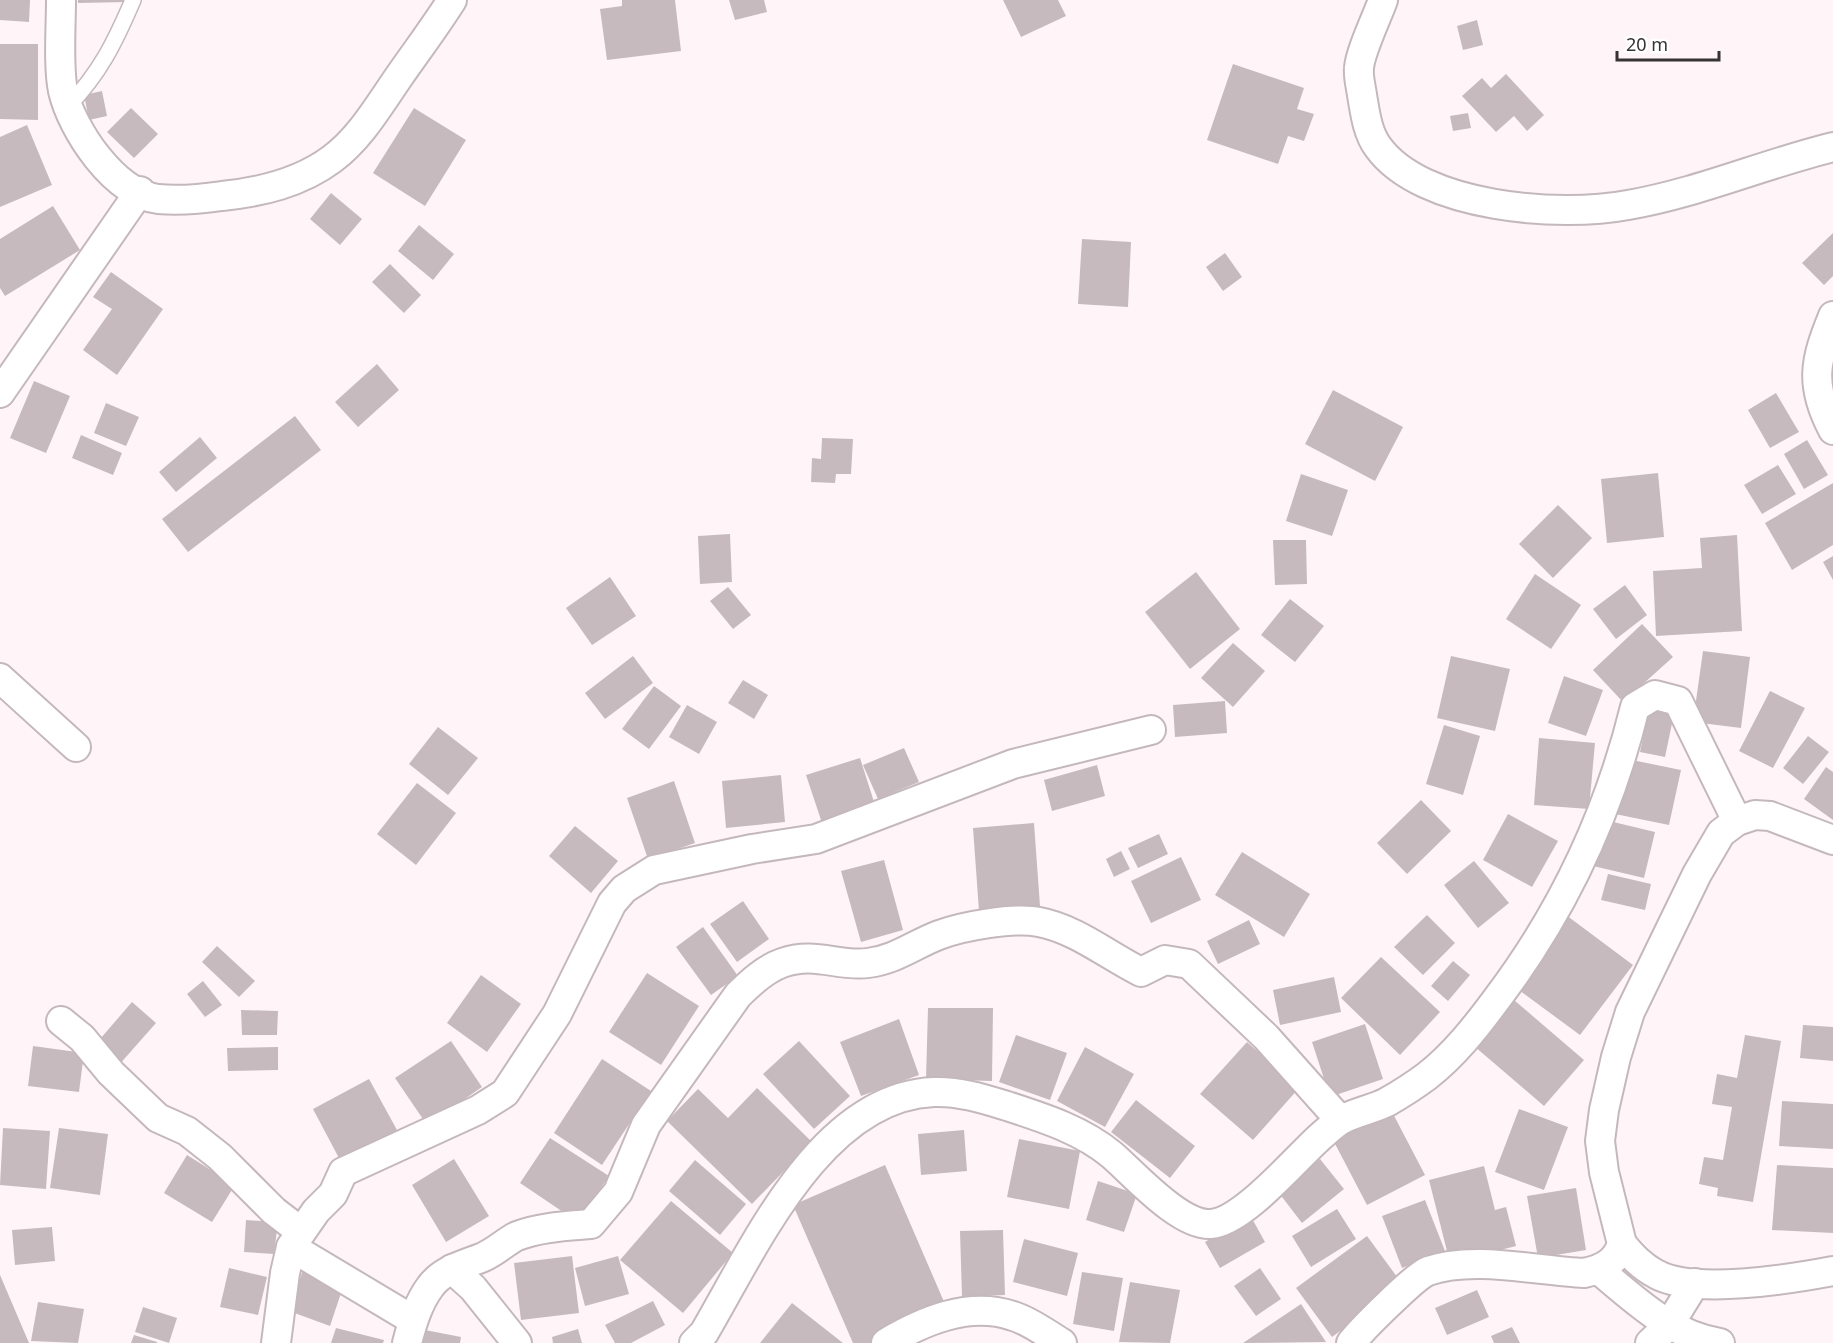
<svg xmlns="http://www.w3.org/2000/svg" width="1833" height="1343" font-family="'Noto Sans',sans-serif">
<rect width="100%" height="100%" fill="#fff5f9"/>
<g fill="#c7babf">
<path d="M 0,0 L 30,0 L 29,22 L 0,20 Z"/>
<path d="M 78,0 L 129,0 L 129,2 L 78,3 Z"/>
<path d="M 622,0 L 675,0 L 681,51 L 607,60 L 600,9 L 622,6 Z"/>
<path d="M 729,0 L 764,0 L 767,12 L 735,20 Z"/>
<path d="M 1003,0 L 1058,0 L 1066,16 L 1021,37 Z"/>
<path d="M 1477,20 L 1483,45 L 1463,50 L 1457,26 Z"/>
<path d="M 0,44 L 38,44 L 38,120 L 0,119 Z"/>
<path d="M 1233,64 L 1304,88 L 1297,109 L 1314,114 L 1304,141 L 1288,136 L 1278,164 L 1207,140 Z"/>
<path d="M 1506,74 L 1544,115 L 1527,131 L 1514,116 L 1496,132 L 1462,96 L 1482,78 L 1491,88 Z"/>
<path d="M 102,91 L 107,116 L 89,120 L 84,95 Z"/>
<path d="M 131,108 L 158,134 L 134,158 L 107,132 Z"/>
<path d="M 414,108 L 466,140 L 425,206 L 373,173 Z"/>
<path d="M 1468,113 L 1471,128 L 1453,131 L 1450,116 Z"/>
<path d="M 27,125 L 52,185 L 0,207 L 0,137 Z"/>
<path d="M 331,193 L 362,219 L 340,245 L 310,219 Z"/>
<path d="M 53,206 L 80,250 L 5,296 L 0,288 L 0,239 Z"/>
<path d="M 419,225 L 454,254 L 433,280 L 398,251 Z"/>
<path d="M 1833,233 L 1833,276 L 1824,285 L 1802,263 Z"/>
<path d="M 1082,239 L 1131,242 L 1128,307 L 1078,304 Z"/>
<path d="M 1225,253 L 1242,277 L 1223,291 L 1206,267 Z"/>
<path d="M 390,264 L 421,295 L 404,313 L 372,282 Z"/>
<path d="M 111,272 L 163,309 L 117,375 L 83,350 L 112,309 L 93,297 Z"/>
<path d="M 377,364 L 399,390 L 358,427 L 335,402 Z"/>
<path d="M 34,381 L 70,396 L 46,453 L 10,438 Z"/>
<path d="M 1333,390 L 1403,427 L 1375,481 L 1305,444 Z"/>
<path d="M 1776,393 L 1799,432 L 1770,448 L 1748,410 Z"/>
<path d="M 106,403 L 139,417 L 126,446 L 94,433 Z"/>
<path d="M 295,416 L 321,450 L 188,552 L 162,519 Z"/>
<path d="M 81,435 L 122,453 L 113,475 L 72,458 Z"/>
<path d="M 200,437 L 217,458 L 176,492 L 159,472 Z"/>
<path d="M 822,438 L 853,439 L 851,474 L 836,474 L 835,483 L 811,482 L 812,458 L 821,459 Z"/>
<path d="M 1807,440 L 1828,475 L 1804,489 L 1784,454 Z"/>
<path d="M 1778,465 L 1796,494 L 1762,514 L 1744,485 Z"/>
<path d="M 1658,473 L 1664,537 L 1607,543 L 1601,479 Z"/>
<path d="M 1301,474 L 1348,490 L 1332,536 L 1286,521 Z"/>
<path d="M 1833,483 L 1833,545 L 1792,570 L 1765,523 Z"/>
<path d="M 1558,505 L 1592,538 L 1553,578 L 1519,544 Z"/>
<path d="M 730,534 L 732,582 L 700,584 L 698,536 Z"/>
<path d="M 1737,535 L 1742,631 L 1656,636 L 1653,571 L 1702,568 L 1700,538 Z"/>
<path d="M 1273,540 L 1306,540 L 1307,584 L 1275,585 Z"/>
<path d="M 1833,556 L 1833,580 L 1823,562 Z"/>
<path d="M 1196,572 L 1240,629 L 1190,669 L 1145,612 Z"/>
<path d="M 1535,574 L 1581,605 L 1551,649 L 1506,619 Z"/>
<path d="M 610,577 L 636,616 L 592,645 L 566,608 Z"/>
<path d="M 1625,585 L 1647,615 L 1616,639 L 1593,609 Z"/>
<path d="M 728,587 L 751,615 L 733,629 L 710,601 Z"/>
<path d="M 1290,599 L 1324,626 L 1295,662 L 1261,635 Z"/>
<path d="M 1642,624 L 1673,657 L 1623,702 L 1593,670 Z"/>
<path d="M 1233,643 L 1265,671 L 1233,707 L 1201,678 Z"/>
<path d="M 1703,651 L 1750,657 L 1741,728 L 1693,722 Z"/>
<path d="M 633,656 L 653,683 L 605,719 L 585,693 Z"/>
<path d="M 1451,656 L 1510,669 L 1495,731 L 1437,718 Z"/>
<path d="M 1564,676 L 1603,690 L 1586,736 L 1548,723 Z"/>
<path d="M 743,680 L 768,695 L 754,719 L 728,703 Z"/>
<path d="M 654,686 L 681,706 L 649,749 L 622,729 Z"/>
<path d="M 1770,691 L 1805,708 L 1773,768 L 1739,751 Z"/>
<path d="M 1225,701 L 1227,733 L 1175,737 L 1173,705 Z"/>
<path d="M 687,705 L 717,722 L 699,754 L 669,737 Z"/>
<path d="M 1649,709 L 1674,714 L 1665,757 L 1640,752 Z"/>
<path d="M 1444,725 L 1480,736 L 1463,795 L 1426,784 Z"/>
<path d="M 438,727 L 478,758 L 448,795 L 409,764 Z"/>
<path d="M 1808,736 L 1829,752 L 1803,784 L 1783,768 Z"/>
<path d="M 1539,738 L 1595,743 L 1589,809 L 1534,805 Z"/>
<path d="M 904,748 L 919,782 L 878,799 L 863,765 Z"/>
<path d="M 860,758 L 875,805 L 822,823 L 806,775 Z"/>
<path d="M 1627,759 L 1681,770 L 1669,825 L 1615,814 Z"/>
<path d="M 1097,765 L 1105,796 L 1052,811 L 1044,780 Z"/>
<path d="M 1826,767 L 1833,772 L 1833,820 L 1804,799 Z"/>
<path d="M 781,775 L 785,822 L 726,828 L 722,781 Z"/>
<path d="M 674,781 L 695,843 L 648,859 L 627,798 Z"/>
<path d="M 417,783 L 456,813 L 416,865 L 377,834 Z"/>
<path d="M 1421,800 L 1451,831 L 1407,874 L 1377,843 Z"/>
<path d="M 1508,814 L 1558,841 L 1532,887 L 1483,860 Z"/>
<path d="M 1605,820 L 1655,832 L 1644,878 L 1593,866 Z"/>
<path d="M 1034,823 L 1040,906 L 979,911 L 973,828 Z"/>
<path d="M 575,826 L 618,861 L 591,893 L 549,856 Z"/>
<path d="M 1159,834 L 1168,854 L 1138,868 L 1128,848 Z"/>
<path d="M 1121,851 L 1130,869 L 1114,877 L 1106,859 Z"/>
<path d="M 1242,852 L 1310,894 L 1284,937 L 1215,895 Z"/>
<path d="M 1181,857 L 1201,900 L 1151,923 L 1131,881 Z"/>
<path d="M 884,860 L 903,930 L 861,942 L 841,871 Z"/>
<path d="M 1474,861 L 1509,903 L 1478,928 L 1444,885 Z"/>
<path d="M 1608,874 L 1651,884 L 1645,910 L 1601,900 Z"/>
<path d="M 743,901 L 769,939 L 737,962 L 710,924 Z"/>
<path d="M 1427,915 L 1455,943 L 1423,975 L 1394,947 Z"/>
<path d="M 1566,915 L 1633,965 L 1580,1035 L 1512,985 Z"/>
<path d="M 1249,920 L 1260,944 L 1218,964 L 1207,941 Z"/>
<path d="M 703,927 L 738,976 L 711,995 L 676,947 Z"/>
<path d="M 217,946 L 255,981 L 239,997 L 202,962 Z"/>
<path d="M 1381,957 L 1440,1012 L 1400,1055 L 1341,998 Z"/>
<path d="M 1453,961 L 1470,975 L 1448,1001 L 1431,986 Z"/>
<path d="M 647,973 L 699,1006 L 661,1065 L 609,1032 Z"/>
<path d="M 481,975 L 521,1004 L 487,1052 L 447,1023 Z"/>
<path d="M 1334,977 L 1341,1012 L 1280,1025 L 1273,990 Z"/>
<path d="M 203,981 L 222,1005 L 205,1017 L 187,994 Z"/>
<path d="M 1514,1000 L 1584,1060 L 1544,1106 L 1474,1046 Z"/>
<path d="M 132,1002 L 156,1023 L 118,1066 L 94,1046 Z"/>
<path d="M 928,1008 L 993,1008 L 992,1081 L 926,1079 Z"/>
<path d="M 241,1010 L 278,1011 L 277,1035 L 242,1035 Z"/>
<path d="M 899,1019 L 919,1075 L 861,1096 L 840,1042 Z"/>
<path d="M 1365,1024 L 1383,1079 L 1330,1097 L 1312,1042 Z"/>
<path d="M 1803,1025 L 1833,1027 L 1833,1061 L 1800,1058 Z"/>
<path d="M 1016,1035 L 1067,1053 L 1050,1100 L 999,1082 Z"/>
<path d="M 1745,1035 L 1781,1041 L 1753,1202 L 1717,1196 L 1718,1188 L 1699,1184 L 1704,1157 L 1723,1160 L 1732,1107 L 1712,1104 L 1717,1074 L 1737,1078 Z"/>
<path d="M 451,1041 L 482,1087 L 427,1125 L 395,1078 Z"/>
<path d="M 799,1041 L 850,1096 L 814,1129 L 763,1074 Z"/>
<path d="M 1247,1042 L 1299,1088 L 1253,1140 L 1200,1094 Z"/>
<path d="M 33,1046 L 84,1053 L 79,1092 L 28,1086 Z"/>
<path d="M 278,1047 L 278,1070 L 228,1071 L 227,1048 Z"/>
<path d="M 1085,1047 L 1134,1074 L 1105,1127 L 1057,1101 Z"/>
<path d="M 602,1059 L 651,1091 L 602,1165 L 554,1133 Z"/>
<path d="M 369,1079 L 397,1130 L 340,1160 L 313,1109 Z"/>
<path d="M 757,1088 L 812,1142 L 752,1204 L 667,1121 L 698,1089 L 728,1118 Z"/>
<path d="M 1136,1100 L 1195,1146 L 1170,1178 L 1111,1132 Z"/>
<path d="M 1782,1101 L 1833,1104 L 1833,1149 L 1779,1146 Z"/>
<path d="M 1390,1108 L 1425,1175 L 1367,1205 L 1332,1138 Z"/>
<path d="M 1519,1109 L 1568,1127 L 1544,1190 L 1495,1172 Z"/>
<path d="M 3,1128 L 50,1131 L 46,1189 L 0,1185 Z"/>
<path d="M 59,1128 L 108,1134 L 100,1195 L 50,1188 Z"/>
<path d="M 964,1130 L 967,1171 L 921,1175 L 918,1134 Z"/>
<path d="M 550,1138 L 609,1176 L 578,1222 L 520,1183 Z"/>
<path d="M 1019,1139 L 1080,1151 L 1069,1209 L 1007,1197 Z"/>
<path d="M 187,1155 L 235,1185 L 212,1222 L 164,1193 Z"/>
<path d="M 454,1159 L 489,1216 L 446,1242 L 412,1185 Z"/>
<path d="M 1320,1159 L 1344,1189 L 1302,1223 L 1279,1193 Z"/>
<path d="M 695,1160 L 746,1204 L 720,1235 L 669,1191 Z"/>
<path d="M 885,1165 L 948,1311 L 874,1343 L 853,1343 L 793,1205 Z"/>
<path d="M 1777,1165 L 1833,1168 L 1833,1233 L 1772,1230 Z"/>
<path d="M 1484,1166 L 1495,1210 L 1506,1207 L 1516,1246 L 1450,1263 L 1429,1180 Z"/>
<path d="M 1098,1181 L 1137,1194 L 1124,1232 L 1086,1220 Z"/>
<path d="M 1576,1188 L 1586,1250 L 1538,1258 L 1527,1196 Z"/>
<path d="M 1425,1200 L 1445,1251 L 1402,1268 L 1382,1216 Z"/>
<path d="M 671,1201 L 733,1253 L 683,1313 L 620,1260 Z"/>
<path d="M 1337,1209 L 1356,1239 L 1311,1267 L 1292,1236 Z"/>
<path d="M 1250,1215 L 1265,1242 L 1220,1268 L 1205,1242 Z"/>
<path d="M 246,1220 L 278,1222 L 274,1254 L 244,1252 Z"/>
<path d="M 52,1227 L 55,1261 L 15,1265 L 12,1230 Z"/>
<path d="M 1003,1230 L 1005,1295 L 962,1297 L 960,1231 Z"/>
<path d="M 1367,1236 L 1403,1285 L 1332,1337 L 1296,1288 Z"/>
<path d="M 1024,1239 L 1078,1253 L 1067,1296 L 1013,1282 Z"/>
<path d="M 572,1256 L 579,1313 L 521,1320 L 514,1263 Z"/>
<path d="M 618,1256 L 629,1294 L 585,1306 L 575,1268 Z"/>
<path d="M 229,1268 L 267,1277 L 258,1315 L 220,1307 Z"/>
<path d="M 1260,1268 L 1281,1299 L 1256,1316 L 1234,1286 Z"/>
<path d="M 303,1270 L 344,1284 L 330,1326 L 289,1311 Z"/>
<path d="M 1082,1272 L 1123,1278 L 1114,1331 L 1073,1324 Z"/>
<path d="M 0,1275 L 29,1343 L 0,1343 Z"/>
<path d="M 1130,1282 L 1180,1290 L 1170,1343 L 1119,1342 Z"/>
<path d="M 1477,1290 L 1489,1317 L 1447,1335 L 1435,1308 Z"/>
<path d="M 653,1301 L 665,1325 L 631,1343 L 615,1343 L 605,1325 Z"/>
<path d="M 38,1302 L 84,1309 L 78,1343 L 31,1341 Z"/>
<path d="M 792,1303 L 843,1343 L 760,1343 Z"/>
<path d="M 1301,1304 L 1326,1342 L 1243,1343 Z"/>
<path d="M 143,1307 L 177,1318 L 169,1343 L 135,1332 Z"/>
<path d="M 1512,1327 L 1520,1343 L 1494,1343 L 1491,1336 Z"/>
<path d="M 336,1328 L 384,1340 L 383,1343 L 331,1343 Z"/>
<path d="M 420,1329 L 461,1337 L 460,1343 L 417,1343 Z"/>
<path d="M 578,1329 L 582,1343 L 553,1343 L 552,1337 Z"/>
<path d="M 134,1335 L 157,1342 L 157,1343 L 131,1343 Z"/>
</g>
<g fill="none" stroke-linecap="round" stroke-linejoin="round">
<defs>
<path id="lane" d="M 68,106 C 100,73 115,42 133,0"/>
<g id="street">
<path d="M 61,0 C 61,26 58,67 63,91 C 72,130 114,193 158,199 C 179,201 201,199 222,196 C 261,192 300,183 332,159 C 360,138 378,107 398,78 C 416,52 435,27 452,0"/>
<path d="M 1383,0 C 1377,17 1360,52 1359,68 C 1358,77 1361,87 1362,95 C 1365,112 1367,132 1378,147 C 1422,208 1560,218 1628,205 C 1698,193 1764,164 1833,147"/>
<path d="M 1833,316 C 1815,360 1809,385 1833,430"/>
<path d="M 0,393 L 140,191"/>
<path d="M 0,678 L 76,747"/>
<path d="M 61,1021 L 82,1038 L 111,1073 L 158,1118 L 187,1131 L 220,1157 L 274,1211 L 300,1231"/>
<path d="M 1622,1244 C 1632,1256 1641,1266 1656,1274 C 1693,1295 1791,1279 1833,1271"/>
<path d="M 291,1247 L 413,1320"/>
<path d="M 452,1269 L 473,1288 L 517,1343"/>
<path d="M 1599,1270 C 1636,1301 1671,1335 1720,1343"/>
<path d="M 276,1343 L 285,1273 L 291,1247 L 316,1211 L 333,1194 L 343,1172 L 478,1110 L 505,1093 L 557,1014 L 612,903 L 624,889 L 654,870 L 752,849 L 816,839 L 1013,764 L 1151,730"/>
<path d="M 407,1343 C 412,1324 418,1303 430,1287 C 442,1270 463,1265 481,1258 C 494,1253 505,1242 517,1236 C 540,1227 567,1226 591,1224 L 618,1192 L 646,1125 L 738,995 C 750,983 765,969 782,963 C 815,951 838,967 868,963 C 895,960 915,944 939,935 C 963,926 1014,917 1039,922 C 1076,929 1107,955 1141,972 L 1165,960 L 1189,964 L 1266,1037 L 1340,1120"/>
<path d="M 694,1343 L 704,1333 C 754,1248 821,1096 934,1092 C 959,1091 984,1099 1007,1106 C 1044,1118 1082,1130 1112,1155 C 1134,1174 1180,1226 1211,1224 C 1243,1222 1297,1157 1321,1136 C 1328,1130 1335,1123 1343,1119 C 1357,1112 1373,1109 1387,1102 C 1401,1094 1415,1085 1427,1076 C 1454,1055 1476,1027 1496,1000 C 1562,913 1609,813 1635,707 L 1655,695 L 1678,701 L 1737,821"/>
<path d="M 886,1343 C 923,1321 969,1301 1013,1316 C 1030,1321 1047,1334 1062,1343"/>
<path d="M 1351,1343 C 1361,1330 1415,1276 1428,1271 C 1473,1255 1537,1271 1584,1273 C 1603,1269 1616,1262 1622,1244 L 1604,1172 L 1600,1141 L 1604,1110 L 1616,1057 L 1630,1012 L 1697,874 L 1721,833 L 1737,821 L 1755,815 L 1770,816 L 1833,840"/>
<path d="M 1650,1343 L 1669,1325 L 1695,1283"/>
</g>
</defs>
<use href="#lane" stroke="#c4b8bc" stroke-width="18"/>
<use href="#street" stroke="#c4b8bc" stroke-width="32"/>
<use href="#lane" stroke="#fff" stroke-width="15"/>
<use href="#street" stroke="#fff" stroke-width="28"/>
</g>
<path d="M1617 51v9h102v-9" fill="none" stroke="#373234" stroke-width="3"/>
<text x="1626" y="51" font-size="18" fill="#373234" stroke="#ffffff" stroke-width="4.5" paint-order="stroke">20 m</text>
</svg>
